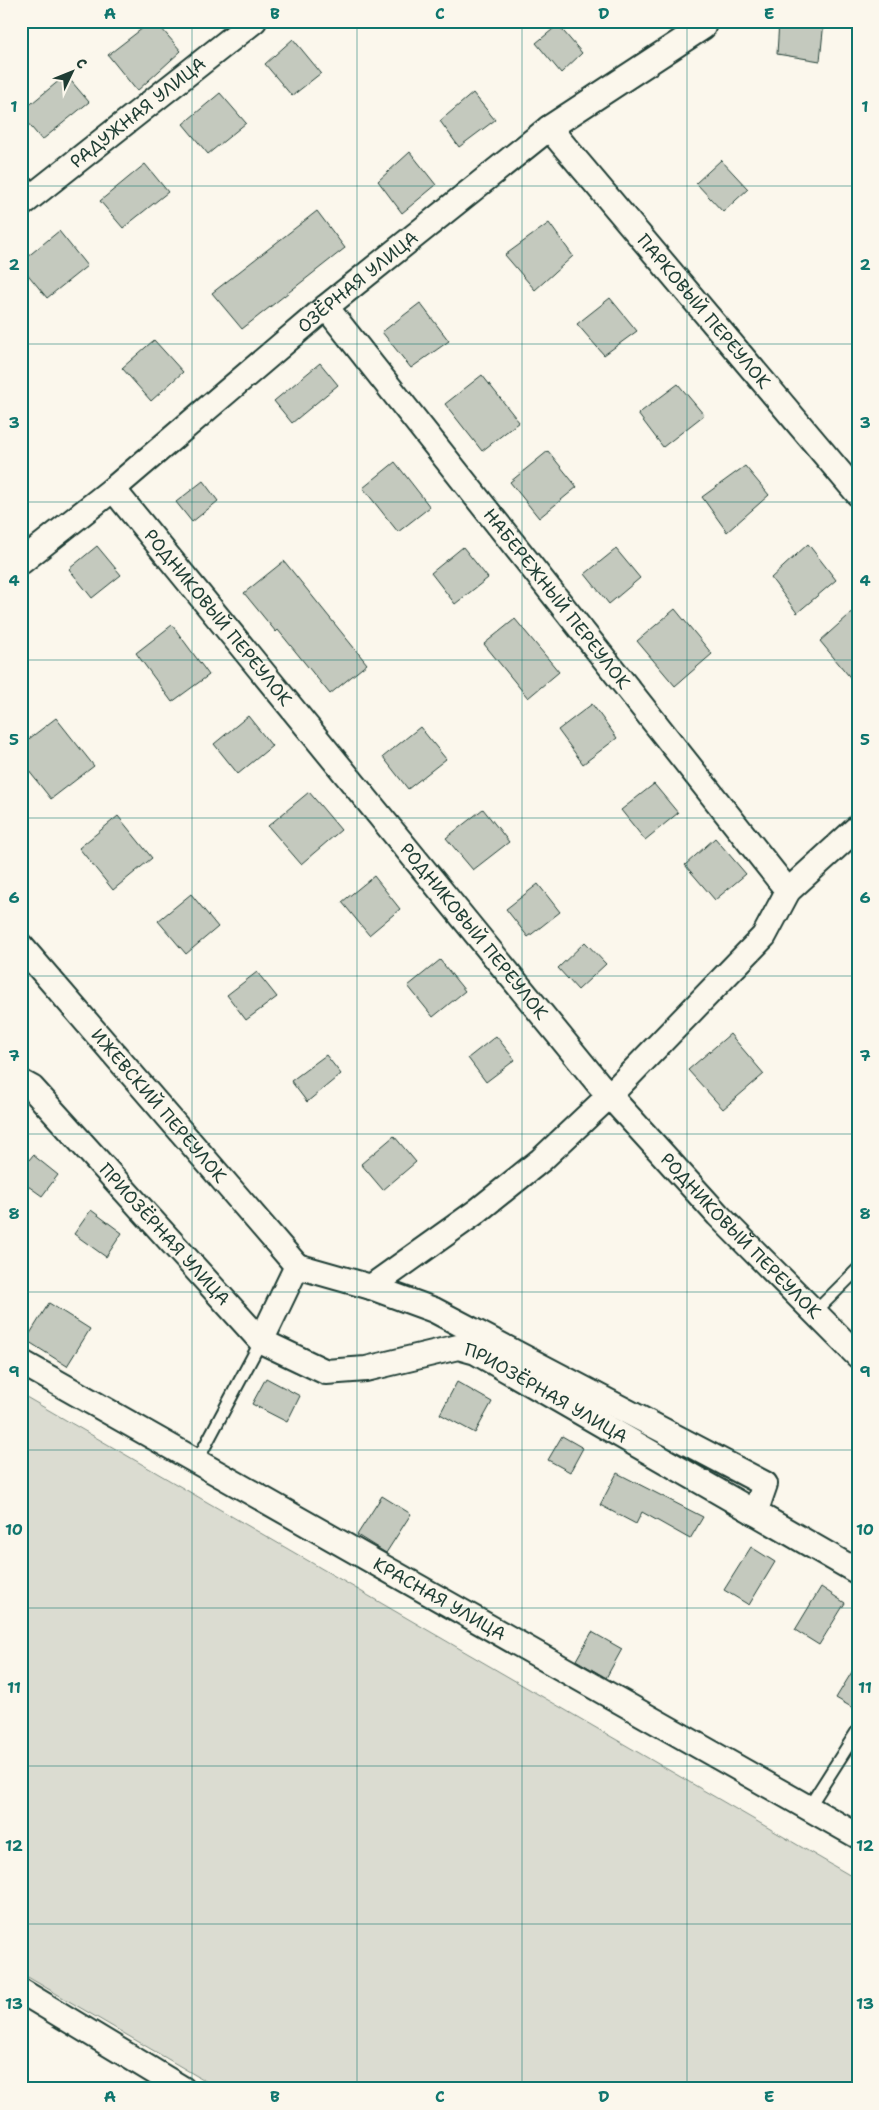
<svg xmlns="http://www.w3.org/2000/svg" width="879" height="2110" font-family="'Shantell Sans',sans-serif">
<rect width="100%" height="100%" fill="#fbf7ec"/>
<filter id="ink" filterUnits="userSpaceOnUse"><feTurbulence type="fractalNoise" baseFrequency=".02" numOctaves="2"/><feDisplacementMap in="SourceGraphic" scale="10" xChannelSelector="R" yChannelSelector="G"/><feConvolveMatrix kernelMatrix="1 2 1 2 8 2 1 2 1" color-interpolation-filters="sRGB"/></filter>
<g filter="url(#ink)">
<path fill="#dbdcd1" stroke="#7d8c82" d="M 21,1394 L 858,1880 L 858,2089 L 219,2089 L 21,1973 Z"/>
<g fill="#c4c9be" stroke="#1f3d34">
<path d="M 152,21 L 155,21 L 181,51 L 137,91 L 108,55 Z"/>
<path d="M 779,21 L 824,21 L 820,61 L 777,54 Z"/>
<path d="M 558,25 L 582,53 L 561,73 L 536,43 Z"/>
<path d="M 293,39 L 321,73 L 292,96 L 265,64 Z"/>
<path d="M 66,75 L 89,102 L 42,140 L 21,115 L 21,112 Z"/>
<path d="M 220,93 L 246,123 L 208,154 L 183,124 Z"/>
<path d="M 473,93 L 495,120 L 459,147 L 440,121 Z"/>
<path d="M 410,152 L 436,185 L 402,213 L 378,181 Z"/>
<path d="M 721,160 L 748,189 L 723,212 L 696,183 Z"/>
<path d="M 145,164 L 168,192 L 123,228 L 100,201 Z"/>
<path d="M 317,211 L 345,248 L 242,329 L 212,293 Z"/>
<path d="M 549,223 L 573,256 L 535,290 L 505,255 Z"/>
<path d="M 59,231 L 87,266 L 47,298 L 21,266 L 21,262 Z"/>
<path d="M 610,298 L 637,331 L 604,355 L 577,324 Z"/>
<path d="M 420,303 L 449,341 L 411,368 L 382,332 Z"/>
<path d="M 154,340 L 183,372 L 151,401 L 122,368 Z"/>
<path d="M 320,363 L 338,385 L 292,423 L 274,401 Z"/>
<path d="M 482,375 L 519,422 L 482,451 L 445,404 Z"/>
<path d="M 678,384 L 704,415 L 663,447 L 638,414 Z"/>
<path d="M 548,451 L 577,487 L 539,518 L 510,482 Z"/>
<path d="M 395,462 L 430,507 L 398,532 L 363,488 Z"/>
<path d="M 745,466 L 769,495 L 727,532 L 702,497 Z"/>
<path d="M 203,481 L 218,501 L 192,522 L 176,502 Z"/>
<path d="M 808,544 L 836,580 L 797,613 L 771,578 Z"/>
<path d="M 97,546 L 121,575 L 92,598 L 69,569 Z"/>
<path d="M 463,547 L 488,578 L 455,604 L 431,573 Z"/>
<path d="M 616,549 L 640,578 L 609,604 L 585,574 Z"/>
<path d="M 284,561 L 367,664 L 330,694 L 278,630 L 276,632 L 244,593 Z"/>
<path d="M 858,607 L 858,687 L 820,641 Z"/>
<path d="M 675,609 L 712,654 L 675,686 L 637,641 Z"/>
<path d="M 515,619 L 559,672 L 528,698 L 484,644 Z"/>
<path d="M 172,625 L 209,675 L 172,702 L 136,653 Z"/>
<path d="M 592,704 L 617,738 L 583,764 L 558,730 Z"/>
<path d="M 248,716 L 272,746 L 238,774 L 214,744 Z"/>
<path d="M 56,718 L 94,766 L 51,799 L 21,761 L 21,745 Z"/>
<path d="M 420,727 L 446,759 L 408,789 L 383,757 Z"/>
<path d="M 654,784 L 678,813 L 645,840 L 621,810 Z"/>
<path d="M 309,792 L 341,830 L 301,864 L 268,826 Z"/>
<path d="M 483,809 L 509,842 L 473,870 L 446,838 Z"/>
<path d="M 118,816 L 152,858 L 113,890 L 79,848 Z"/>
<path d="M 715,838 L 746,874 L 715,900 L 685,865 Z"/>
<path d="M 374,876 L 400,909 L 369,935 L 342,902 Z"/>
<path d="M 538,884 L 560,912 L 528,937 L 506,909 Z"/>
<path d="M 191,894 L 218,927 L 186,954 L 158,921 Z"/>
<path d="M 585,942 L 606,964 L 578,990 L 558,968 Z"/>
<path d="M 440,960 L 465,991 L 433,1017 L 408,986 Z"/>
<path d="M 257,972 L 277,997 L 246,1020 L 227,995 Z"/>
<path d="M 730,1034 L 764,1074 L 723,1109 L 688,1070 Z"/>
<path d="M 496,1036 L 515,1060 L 486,1082 L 468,1058 Z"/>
<path d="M 326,1055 L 341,1074 L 307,1102 L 291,1081 Z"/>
<path d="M 394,1136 L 416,1162 L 383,1190 L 361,1164 Z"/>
<path d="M 33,1155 L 58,1175 L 42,1196 L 21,1181 L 21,1170 Z"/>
<path d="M 91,1210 L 122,1233 L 106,1257 L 74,1234 Z"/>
<path d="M 49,1303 L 90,1329 L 67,1366 L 26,1340 Z"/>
<path d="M 266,1378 L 300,1396 L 287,1422 L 252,1404 Z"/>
<path d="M 457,1382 L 492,1402 L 475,1433 L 440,1414 Z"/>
<path d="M 562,1436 L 583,1448 L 570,1472 L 548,1460 Z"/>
<path d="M 617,1473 L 703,1517 L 690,1539 L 642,1512 L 636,1524 L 600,1505 Z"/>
<path d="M 382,1496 L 411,1514 L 386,1553 L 357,1535 Z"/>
<path d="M 751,1547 L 775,1562 L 749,1605 L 724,1590 Z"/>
<path d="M 821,1587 L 845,1603 L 819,1645 L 795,1630 Z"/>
<path d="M 592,1632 L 622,1649 L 606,1678 L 576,1660 Z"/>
<path d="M 858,1662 L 858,1711 L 836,1698 Z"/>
</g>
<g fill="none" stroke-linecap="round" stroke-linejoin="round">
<defs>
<g id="service">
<path d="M 815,1312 L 858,1269"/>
<path d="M 197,1461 L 261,1341"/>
<path d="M 809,1807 L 858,1730"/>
</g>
<g id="minor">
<path id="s1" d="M 549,128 L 858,494"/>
<path id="s2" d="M 21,205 L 254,21"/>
<path id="s3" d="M 326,307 L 788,891"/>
<path id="s4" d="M 113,489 L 598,1083 L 718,1215 L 858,1356"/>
<path id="s5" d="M 21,562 L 113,489 L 326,307 L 549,128 L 703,27 L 704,21"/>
<path id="s6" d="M 21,946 L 297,1266"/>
<path id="s7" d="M 21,1082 L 32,1088 L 261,1341 L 326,1372 L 366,1369 L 458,1347 L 476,1352 L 858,1572"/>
<path d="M 297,1266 L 371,1287 L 476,1212 L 541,1160 L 609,1096 L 764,936 L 788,891 L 858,827"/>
<path d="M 371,1287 L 434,1310 L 765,1484 L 755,1513"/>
<path d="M 261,1341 L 297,1266"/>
<path id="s8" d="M 21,1362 L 858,1836"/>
<path d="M 21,1991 L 183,2089"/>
</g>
</defs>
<use href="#service" stroke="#1f3d34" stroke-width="15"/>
<use href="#minor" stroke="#1f3d34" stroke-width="28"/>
<use href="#service" stroke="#fbf7ec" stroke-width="11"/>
<use href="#minor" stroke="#fbf7ec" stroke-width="24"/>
</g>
</g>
<path fill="none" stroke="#0f766e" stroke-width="1" stroke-opacity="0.55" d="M 192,21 L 192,2089M 357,21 L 357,2089M 522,21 L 522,2089M 687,21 L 687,2089M 21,186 L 858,186M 21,344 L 858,344M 21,502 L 858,502M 21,660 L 858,660M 21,818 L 858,818M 21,976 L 858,976M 21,1134 L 858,1134M 21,1292 L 858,1292M 21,1450 L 858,1450M 21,1608 L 858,1608M 21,1766 L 858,1766M 21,1924 L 858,1924"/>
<g text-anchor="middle" stroke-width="4" stroke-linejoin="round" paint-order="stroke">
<g font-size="18" fill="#1f3d34" stroke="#fbf7ec">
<text dy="6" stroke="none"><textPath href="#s2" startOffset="149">РАДУЖНАЯ УЛИЦА</textPath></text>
<text dy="6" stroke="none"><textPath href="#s5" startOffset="438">ОЗЁРНАЯ УЛИЦА</textPath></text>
<text dy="6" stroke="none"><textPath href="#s1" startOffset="240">ПАРКОВЫЙ ПЕРЕУЛОК</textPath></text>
<text dy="6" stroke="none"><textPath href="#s3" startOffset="372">НАБЕРЕЖНЫЙ ПЕРЕУЛОК</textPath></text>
<text dy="6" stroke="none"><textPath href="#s4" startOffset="166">РОДНИКОВЫЙ ПЕРЕУЛОК</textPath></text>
<text dy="6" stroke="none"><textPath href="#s4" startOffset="571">РОДНИКОВЫЙ ПЕРЕУЛОК</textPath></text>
<text dy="6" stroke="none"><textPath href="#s6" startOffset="211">ИЖЕВСКИЙ ПЕРЕУЛОК</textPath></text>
<text dy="6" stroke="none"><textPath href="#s7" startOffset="210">ПРИОЗЁРНАЯ УЛИЦА</textPath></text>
<text dy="6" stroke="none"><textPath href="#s4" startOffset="976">РОДНИКОВЫЙ ПЕРЕУЛОК</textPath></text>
<text dy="6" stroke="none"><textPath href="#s7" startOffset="660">ПРИОЗЁРНАЯ УЛИЦА</textPath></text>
<text dy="6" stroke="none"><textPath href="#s8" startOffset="481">КРАСНАЯ УЛИЦА</textPath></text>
</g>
</g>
<rect width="879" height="2110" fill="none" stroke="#fbf7ec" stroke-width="55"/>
<g transform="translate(72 72) rotate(47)" stroke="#fbf7ec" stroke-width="4" paint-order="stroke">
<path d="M0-4L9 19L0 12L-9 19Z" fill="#1f3d34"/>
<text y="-8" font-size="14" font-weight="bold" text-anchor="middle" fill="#1f3d34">С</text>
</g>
<rect x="28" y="28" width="824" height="2054" fill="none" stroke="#0f766e" stroke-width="2"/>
<g font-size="16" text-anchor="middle" font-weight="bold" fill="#0f766e">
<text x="110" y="19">A</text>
<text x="275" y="19">B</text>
<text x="440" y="19">C</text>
<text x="604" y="19">D</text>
<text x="769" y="19">E</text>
<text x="14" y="112">1</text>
<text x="865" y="112">1</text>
<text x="14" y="270">2</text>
<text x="865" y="270">2</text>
<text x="14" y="428">3</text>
<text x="865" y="428">3</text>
<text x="14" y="586">4</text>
<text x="865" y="586">4</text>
<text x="14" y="745">5</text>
<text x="865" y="745">5</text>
<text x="14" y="903">6</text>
<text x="865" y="903">6</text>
<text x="14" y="1061">7</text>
<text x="865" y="1061">7</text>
<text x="14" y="1219">8</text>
<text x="865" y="1219">8</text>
<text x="14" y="1377">9</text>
<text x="865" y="1377">9</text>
<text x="14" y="1535">10</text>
<text x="865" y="1535">10</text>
<text x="14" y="1693">11</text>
<text x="865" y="1693">11</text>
<text x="14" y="1851">12</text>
<text x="865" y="1851">12</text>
<text x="14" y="2009">13</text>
<text x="865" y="2009">13</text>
<text x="110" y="2102">A</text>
<text x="275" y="2102">B</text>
<text x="440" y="2102">C</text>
<text x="604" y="2102">D</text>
<text x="769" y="2102">E</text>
</g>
</svg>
